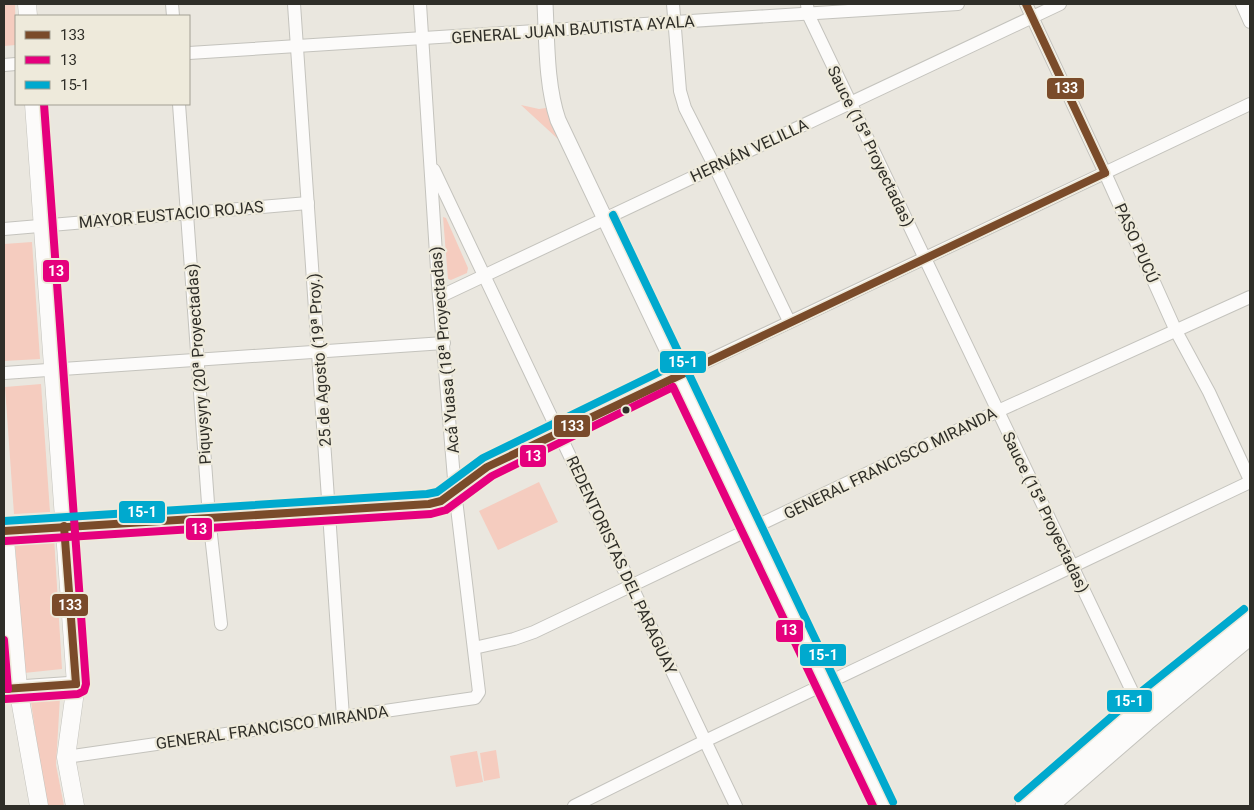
<svg xmlns="http://www.w3.org/2000/svg" width="1254" height="810" font-family="Roboto,sans-serif">
<rect width="100%" height="100%" fill="#eae7df"/>
<g fill="#f5ccbf">
<path d="M 4,4 L 15,4 L 16,45 L 4,46 Z"/>
<path d="M 521,105 L 539,109 L 546,108 L 558,139 Z"/>
<path d="M 443,217 L 446,218 L 468,268 L 467,273 L 451,280 L 448,279 Z"/>
<path d="M 32,242 L 40,359 L 4,361 L 4,244 Z"/>
<path d="M 41,384 L 50,512 L 14,514 L 5,387 Z"/>
<path d="M 539,482 L 558,522 L 498,550 L 479,511 Z"/>
<path d="M 54,537 L 62,669 L 24,673 L 15,543 Z"/>
<path d="M 60,697 L 56,765 L 64,806 L 46,806 L 31,702 Z"/>
<path d="M 496,750 L 500,778 L 484,781 L 480,753 Z"/>
<path d="M 477,751 L 483,782 L 456,787 L 450,756 Z"/>
</g>
<g fill="none" stroke-linecap="round" stroke-linejoin="round">
<defs>
<g id="minor">
<path d="M 172,4 L 173,16"/>
<path d="M 294,4 L 343,717"/>
<path d="M 673,4 L 680,91 L 685,108 L 715,167 L 789,321"/>
<path d="M 807,4 L 808,14 L 1142,712"/>
<path d="M 1026,4 L 1105,173 L 1176,331 L 1209,392 L 1250,480"/>
<path d="M 1242,4 L 1250,22"/>
<path d="M 189,53 L 958,4"/>
<path d="M 4,65 L 16,64"/>
<path d="M 179,104 L 209,517 L 221,624"/>
<path d="M 434,170 L 736,806"/>
<path d="M 4,229 L 308,203"/>
<path d="M 439,297 L 1060,4"/>
<path d="M 4,373 L 444,343"/>
<path d="M 64,526 L 429,504 L 441,501 L 487,467 L 558,432 L 1250,104"/>
<path d="M 474,648 L 514,639 L 534,632 L 998,411 L 1250,297"/>
<path d="M 66,757 L 475,698 L 479,692 L 455,491 L 438,285 L 420,4"/>
<path d="M 574,806 L 705,741 L 1250,482"/>
</g>
<g id="tertiary">
<path d="M 545,4 C 547,41 546,85 558,120 L 884,806"/>
<path d="M 4,531 L 64,526"/>
<path d="M 4,689 L 76,684"/>
</g>
<g id="secondary">
<path d="M 27,4 L 28,16"/>
<path d="M 34,104 L 76,684 L 66,757 L 75,806"/>
<path d="M 4,528 L 18,688 L 39,806"/>
</g>
<g id="primary">
<path d="M 1025,806 L 1139,707 L 1250,617"/>
<path d="M 1048,806 L 1146,721 L 1250,635"/>
</g>
</defs>
<use href="#minor" stroke="#c4c3bd" stroke-width="14"/>
<use href="#tertiary" stroke="#c4c3bd" stroke-width="17"/>
<use href="#secondary" stroke="#c4c3bd" stroke-width="19"/>
<use href="#primary" stroke="#c4c3bd" stroke-width="21"/>
<use href="#minor" stroke="#fcfbfa" stroke-width="12"/>
<use href="#tertiary" stroke="#fcfbfa" stroke-width="15"/>
<use href="#secondary" stroke="#fcfbfa" stroke-width="18"/>
<use href="#primary" stroke="#fcfbfa" stroke-width="19"/>
<defs>
<g id="bus-1">
<path d="M 1026,4 L 1105,173"/>
<path d="M 64,526 L 76,684"/>
<path d="M 4,531 L 429,504 L 441,501 L 487,467 L 1105,173"/>
<path d="M 4,689 L 76,684"/>
</g>
<g id="bus-2">
<path d="M 5,541 L 431,514 L 446,510 L 492,476 L 673,387 L 873,806"/>
<path d="M 4,640 L 8,689"/>
<path d="M 5,699 L 78,694 L 84,691 L 86,684 L 44,104"/>
</g>
<g id="bus-3">
<path d="M 613,215 L 893,802"/>
<path d="M 4,521 L 427,494 L 437,492 L 483,458 L 674,365"/>
<path d="M 1018,798 L 1132,699 L 1244,609"/>
</g>
</defs>
<use href="#bus-1" stroke="#eeeadb" stroke-width="11"/>
<use href="#bus-2" stroke="#eeeadb" stroke-width="11"/>
<use href="#bus-3" stroke="#eeeadb" stroke-width="11"/>
<use href="#bus-1" stroke="#7a4b2a" stroke-width="8"/>
<use href="#bus-2" stroke="#e5007d" stroke-width="8"/>
<use href="#bus-3" stroke="#00a9ce" stroke-width="8"/>
</g>
<circle fill="#2f2e28" stroke="#eeeadb" stroke-width="2" cx="626" cy="410" r="4.5"/>
<g text-anchor="middle" stroke-width="4.5" stroke-linejoin="round" paint-order="stroke">
<g font-size="16" fill="#2f2e28" stroke="#eeeadb">
<text transform="translate(573 29) rotate(-4)" y="6">GENERAL JUAN BAUTISTA AYALA</text>
<text transform="translate(871 146) rotate(64)" y="6">Sauce (15ª Proyectadas)</text>
<text transform="translate(749 150) rotate(-25)" y="6">HERNÁN VELILLA</text>
<text transform="translate(171 214) rotate(-5)" y="6">MAYOR EUSTACIO ROJAS</text>
<text transform="translate(1137 243) rotate(66)" y="6">PASO PUCÚ</text>
<text transform="translate(444 350) rotate(-95)" y="6">Acá Yuasa (18ª Proyectadas)</text>
<text transform="translate(319 360) rotate(-94)" y="6">25 de Agosto (19ª Proy.)</text>
<text transform="translate(198 364) rotate(-94)" y="6">Piquysyry (20ª Proyectadas)</text>
<text transform="translate(890 463) rotate(-26)" y="6">GENERAL FRANCISCO MIRANDA</text>
<text transform="translate(1046 512) rotate(64)" y="6">Sauce (15ª Proyectadas)</text>
<text transform="translate(622 565) rotate(65)" y="6">REDENTORISTAS DEL PARAGUAY</text>
<text transform="translate(272 727) rotate(-8)" y="6">GENERAL FRANCISCO MIRANDA</text>
</g>
</g>
<g stroke="#eeeadb" stroke-width="2">
<rect x="1046" y="77" width="39" height="23" rx="5" fill="#7a4b2a"/>
<rect x="42" y="259" width="28" height="24" rx="5" fill="#e5007d"/>
<rect x="659" y="350" width="48" height="24" rx="5" fill="#00a9ce"/>
<rect x="553" y="414" width="38" height="24" rx="5" fill="#7a4b2a"/>
<rect x="519" y="444" width="28" height="24" rx="5" fill="#e5007d"/>
<rect x="118" y="500" width="48" height="24" rx="5" fill="#00a9ce"/>
<rect x="185" y="517" width="28" height="24" rx="5" fill="#e5007d"/>
<rect x="51" y="593" width="38" height="24" rx="5" fill="#7a4b2a"/>
<rect x="775" y="619" width="29" height="24" rx="5" fill="#e5007d"/>
<rect x="799" y="643" width="48" height="24" rx="5" fill="#00a9ce"/>
<rect x="1106" y="689" width="47" height="24" rx="5" fill="#00a9ce"/>
</g>
<g font-size="14" text-anchor="middle" font-weight="bold" fill="#fff">
<text x="1066" y="93">133</text>
<text x="56" y="276">13</text>
<text x="683" y="367">15-1</text>
<text x="572" y="431">133</text>
<text x="533" y="461">13</text>
<text x="142" y="517">15-1</text>
<text x="199" y="534">13</text>
<text x="70" y="610">133</text>
<text x="789" y="635">13</text>
<text x="823" y="660">15-1</text>
<text x="1129" y="706">15-1</text>
</g>
<rect width="1254" height="810" fill="none" stroke="#2f2e28" stroke-width="10"/>
<rect x="15" y="15" width="175" height="90" fill="#eeeadb" stroke="#a29f93"/>
<rect x="25" y="31" width="25" height="8" fill="#7a4b2a" stroke="#a29f93"/>
<text x="60" y="40" font-size="15" fill="#2f2e28">133</text>
<rect x="25" y="56" width="25" height="8" fill="#e5007d" stroke="#a29f93"/>
<text x="60" y="65" font-size="15" fill="#2f2e28">13</text>
<rect x="25" y="81" width="25" height="8" fill="#00a9ce" stroke="#a29f93"/>
<text x="60" y="90" font-size="15" fill="#2f2e28">15-1</text>
</svg>
